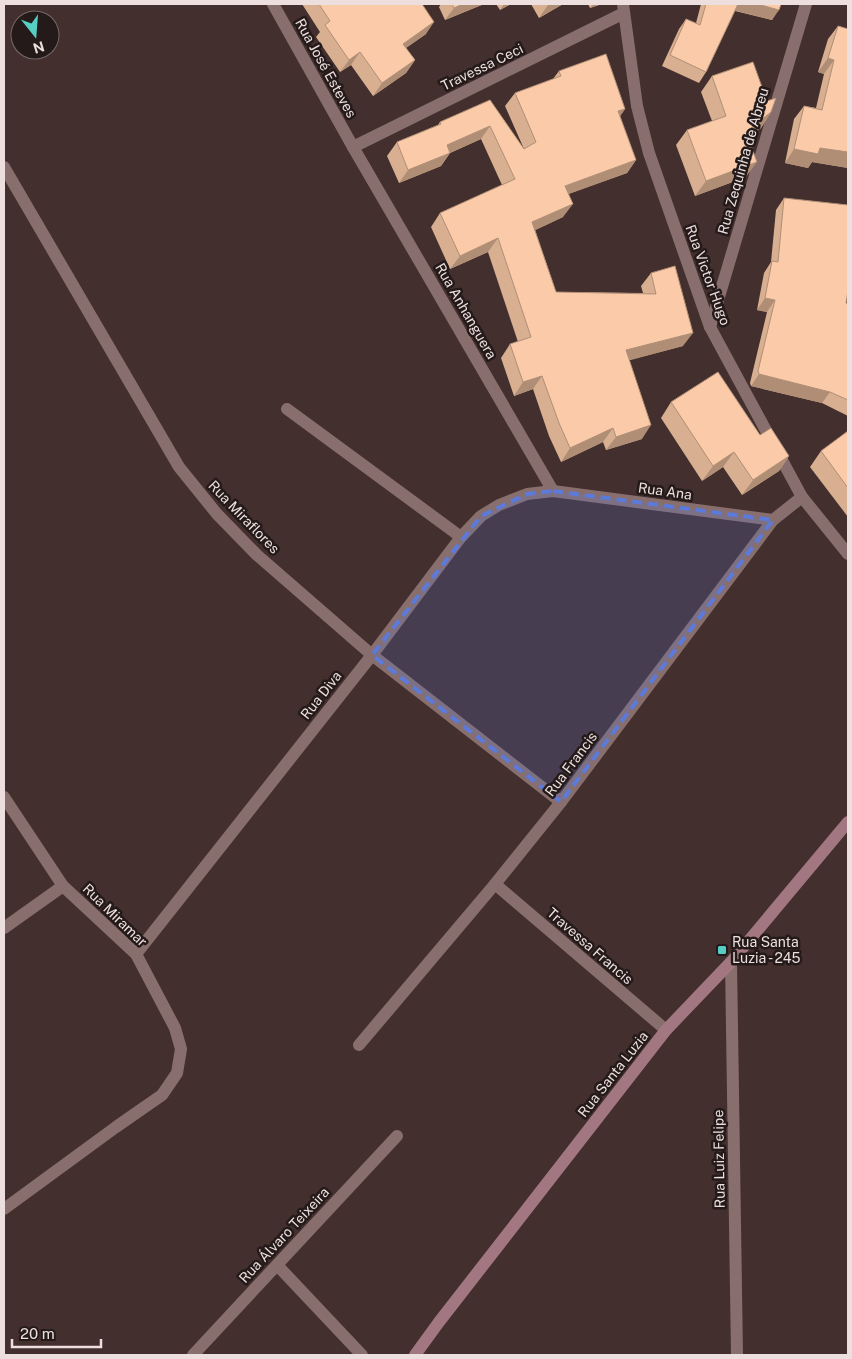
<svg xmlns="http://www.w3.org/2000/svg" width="852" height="1359" font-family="'Public Sans',sans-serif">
<rect width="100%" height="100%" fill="#432f2d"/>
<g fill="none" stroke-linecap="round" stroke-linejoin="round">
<g stroke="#886f6d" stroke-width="12">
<path d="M 273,4 L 353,147 L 553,491"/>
<path d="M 623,4 L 637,106 L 649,153 L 710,327 L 802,497 L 848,554"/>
<path d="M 353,147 L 624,13"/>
<path d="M 4,167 L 179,467 L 217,514 L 257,555 L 372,655 L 561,802"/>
<path d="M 710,327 L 806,4"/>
<path d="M 287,409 L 461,537"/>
<path d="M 4,797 L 63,886 L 136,954 L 175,1028 L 181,1049 L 177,1073 L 162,1095 L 116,1127 L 4,1209"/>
<path d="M 495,884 L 666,1030"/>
<path d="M 4,928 L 63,886"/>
<path d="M 136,954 L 372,655 L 461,537 L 481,516 L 499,505 L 527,494 L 553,491 L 773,520"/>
<path d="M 731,962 L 737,1355"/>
<path d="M 359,1045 L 495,884 L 561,802 L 773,520 L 802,497"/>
<path d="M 277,1265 L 362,1355"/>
<path d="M 193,1355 L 397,1136"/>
</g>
<path stroke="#a37781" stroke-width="12" d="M 415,1355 L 439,1322 L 666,1030 L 731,962 L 848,822"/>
</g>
<g fill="#d8af91">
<path d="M 302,4 L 422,4 L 426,34 L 406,48 L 415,60 L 406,73 L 373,96 L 351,65 L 340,72 L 316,37 L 320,32 Z"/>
<path d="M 441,4 L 484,4 L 445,20 L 439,7 Z"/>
<path d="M 496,4 L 511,4 L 500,10 Z"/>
<path d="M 531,4 L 563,4 L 539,18 Z"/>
<path d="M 588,4 L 602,4 L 590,8 Z"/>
<path d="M 701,4 L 781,4 L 772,20 L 735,11 L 706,72 L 699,83 L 662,66 L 679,29 L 686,19 L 696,23 Z"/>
<path d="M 838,26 L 848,29 L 848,168 L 812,162 L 808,168 L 785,163 L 794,119 L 804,106 L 816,108 L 824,74 L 818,72 L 828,39 Z"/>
<path d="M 559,71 L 625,109 L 620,116 L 636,160 L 627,173 L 568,194 L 563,217 L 535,230 L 556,292 L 643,293 L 641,286 L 651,273 L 683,346 L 629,360 L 642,439 L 606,450 L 603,442 L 561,462 L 549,436 L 533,389 L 514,396 L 501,358 L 510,344 L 518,342 L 488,252 L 450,269 L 431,227 L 440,213 L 502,185 L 481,139 L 450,153 L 441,166 L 399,183 L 387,156 L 397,142 L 438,125 L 440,122 L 490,100 L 524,149 L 505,106 L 515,93 L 553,79 Z"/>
<path d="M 712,76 L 767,101 L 771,112 L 761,128 L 748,137 L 746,177 L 695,196 L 676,145 L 687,130 L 712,121 L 701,92 Z"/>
<path d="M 784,198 L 846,303 L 848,304 L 848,416 L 822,403 L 751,386 L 750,383 L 767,312 L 757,310 L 764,273 L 771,262 L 776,210 Z"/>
<path d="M 671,402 L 760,435 L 789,456 L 779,471 L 742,495 L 723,467 L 702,481 L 661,418 Z"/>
<path d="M 848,431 L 848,517 L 810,467 L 821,451 Z"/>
</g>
<g fill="#b08e76">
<path d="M 463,4 L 484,4 L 445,20 L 454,8 Z"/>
<path d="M 504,4 L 511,4 L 500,10 Z"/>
<path d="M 551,4 L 563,4 L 539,18 L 548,5 Z"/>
<path d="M 593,4 L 602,4 L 590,8 Z"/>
<path d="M 737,4 L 757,4 L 779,10 L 772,20 L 733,10 Z"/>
<path d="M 434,22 L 426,34 L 394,56 L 403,44 Z"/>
<path d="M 360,52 L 351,65 L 340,72 L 349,60 Z"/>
<path d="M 828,58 L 834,60 L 824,74 L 818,72 Z"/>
<path d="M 415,60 L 406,73 L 373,96 L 382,83 Z"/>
<path d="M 625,109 L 616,122 L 618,111 Z"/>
<path d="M 771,112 L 761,128 L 735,147 L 746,132 Z"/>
<path d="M 490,126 L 481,139 L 450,153 L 441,166 L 399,183 L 408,170 L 447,145 Z"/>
<path d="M 820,148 L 848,152 L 848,168 L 812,162 L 808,168 L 785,163 L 794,149 Z"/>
<path d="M 636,160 L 627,173 L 555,199 L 565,186 Z"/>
<path d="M 757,162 L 746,177 L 695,196 L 706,181 Z"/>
<path d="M 573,204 L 563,217 L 523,236 L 532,222 Z"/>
<path d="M 498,238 L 488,252 L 450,269 L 460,256 Z"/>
<path d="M 765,298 L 775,300 L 767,312 L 757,310 Z"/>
<path d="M 693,333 L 683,346 L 616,364 L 626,350 Z"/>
<path d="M 759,374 L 830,392 L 822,403 L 751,386 Z"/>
<path d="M 542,376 L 533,389 L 514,396 L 523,382 Z"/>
<path d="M 651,425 L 642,439 L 606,450 L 616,437 Z"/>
<path d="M 613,428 L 603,442 L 561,462 L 570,448 Z"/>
<path d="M 734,452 L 723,467 L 702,481 L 713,466 Z"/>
<path d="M 789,456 L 779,471 L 742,495 L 753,480 Z"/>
</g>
<g fill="#fbcba9" stroke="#b08e76">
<path d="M 319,4 L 422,4 L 434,22 L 403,44 L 415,60 L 382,83 L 360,52 L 349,60 L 325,25 L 330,21 Z"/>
<path d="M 452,4 L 463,4 L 454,8 Z"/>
<path d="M 706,4 L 738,4 L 706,72 L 670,55 L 686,19 L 700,25 Z"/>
<path d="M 757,4 L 781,4 L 779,10 Z"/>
<path d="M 838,26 L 848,29 L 848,152 L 820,148 L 818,154 L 794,149 L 804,106 L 822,110 L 834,60 L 828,58 Z"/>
<path d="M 606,54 L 625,109 L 618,111 L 636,160 L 565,186 L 573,204 L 532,222 L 556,292 L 656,294 L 651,273 L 675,266 L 693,333 L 626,350 L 651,425 L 616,437 L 613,428 L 570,448 L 559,423 L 542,376 L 523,382 L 510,344 L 531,337 L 498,238 L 460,256 L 440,213 L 515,179 L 490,126 L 447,145 L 450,153 L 408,170 L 397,142 L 441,124 L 440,122 L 490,100 L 524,149 L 536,142 L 515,93 L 561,76 L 559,71 Z"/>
<path d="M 753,62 L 767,101 L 776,98 L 771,112 L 746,132 L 757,162 L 706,181 L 687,130 L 726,116 L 712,76 Z"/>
<path d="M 784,198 L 848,205 L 848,291 L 846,303 L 848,304 L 848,400 L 830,392 L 759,374 L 758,371 L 775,300 L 765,298 L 772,261 L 778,262 Z"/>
<path d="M 718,372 L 760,435 L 771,428 L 789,456 L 753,480 L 734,452 L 713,466 L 671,402 Z"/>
<path d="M 848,431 L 848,488 L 821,451 Z"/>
</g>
<path fill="#5b7ada" fill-opacity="0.2" stroke="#5b7ada" stroke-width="4" stroke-dasharray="10 6" stroke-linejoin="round" d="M 553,491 L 773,520 L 561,802 L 372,655 L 481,516 L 527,494 Z"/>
<rect fill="#56cec4" stroke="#231a19" stroke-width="2" x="717" y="945" width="10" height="10" rx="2.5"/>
<g text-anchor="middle" stroke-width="5" stroke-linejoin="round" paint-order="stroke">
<g font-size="14" fill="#eddfde" stroke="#231a19">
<text transform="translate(482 67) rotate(-26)" y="5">Travessa Ceci</text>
<text transform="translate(326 68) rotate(61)" y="5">Rua José Esteves</text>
<text transform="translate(743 161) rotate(-74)" y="5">Rua Zequinha de Abreu</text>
<text transform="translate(708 275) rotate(70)" y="5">Rua Victor Hugo</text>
<text transform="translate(466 311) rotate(60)" y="5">Rua Anhanguera</text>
<text transform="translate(665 491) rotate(8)" y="5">Rua Ana</text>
<text transform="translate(244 517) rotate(46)" y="5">Rua Miraflores</text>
<text transform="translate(321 695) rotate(-52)" y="5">Rua Diva</text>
<text transform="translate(571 764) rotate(-53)" y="5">Rua Francis</text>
<text transform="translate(115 915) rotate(44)" y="5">Rua Miramar</text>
<text transform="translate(590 946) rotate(41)" y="5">Travessa Francis</text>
<text transform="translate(613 1074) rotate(-52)" y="5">Rua Santa Luzia</text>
<text transform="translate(719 1159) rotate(-91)" y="5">Rua Luiz Felipe</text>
<text transform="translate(284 1235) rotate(-47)" y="5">Rua Álvaro Teixeira</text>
</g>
<g font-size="14" fill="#eddfde" stroke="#231a19" text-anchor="start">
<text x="732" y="947">Rua Santa<tspan x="732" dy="16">Luzia - 245</tspan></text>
</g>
</g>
<rect width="852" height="1359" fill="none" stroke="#eddfde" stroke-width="10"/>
<g transform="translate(35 35) rotate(163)"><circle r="24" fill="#231a19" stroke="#746968"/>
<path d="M0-4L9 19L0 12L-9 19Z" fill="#56cec4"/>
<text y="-8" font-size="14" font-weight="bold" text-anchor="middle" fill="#eddfde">N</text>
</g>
<path d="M12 1339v8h89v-8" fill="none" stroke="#eddfde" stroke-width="2.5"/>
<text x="20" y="1339" font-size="15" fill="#eddfde" stroke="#231a19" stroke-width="4" paint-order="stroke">20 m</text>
</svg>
